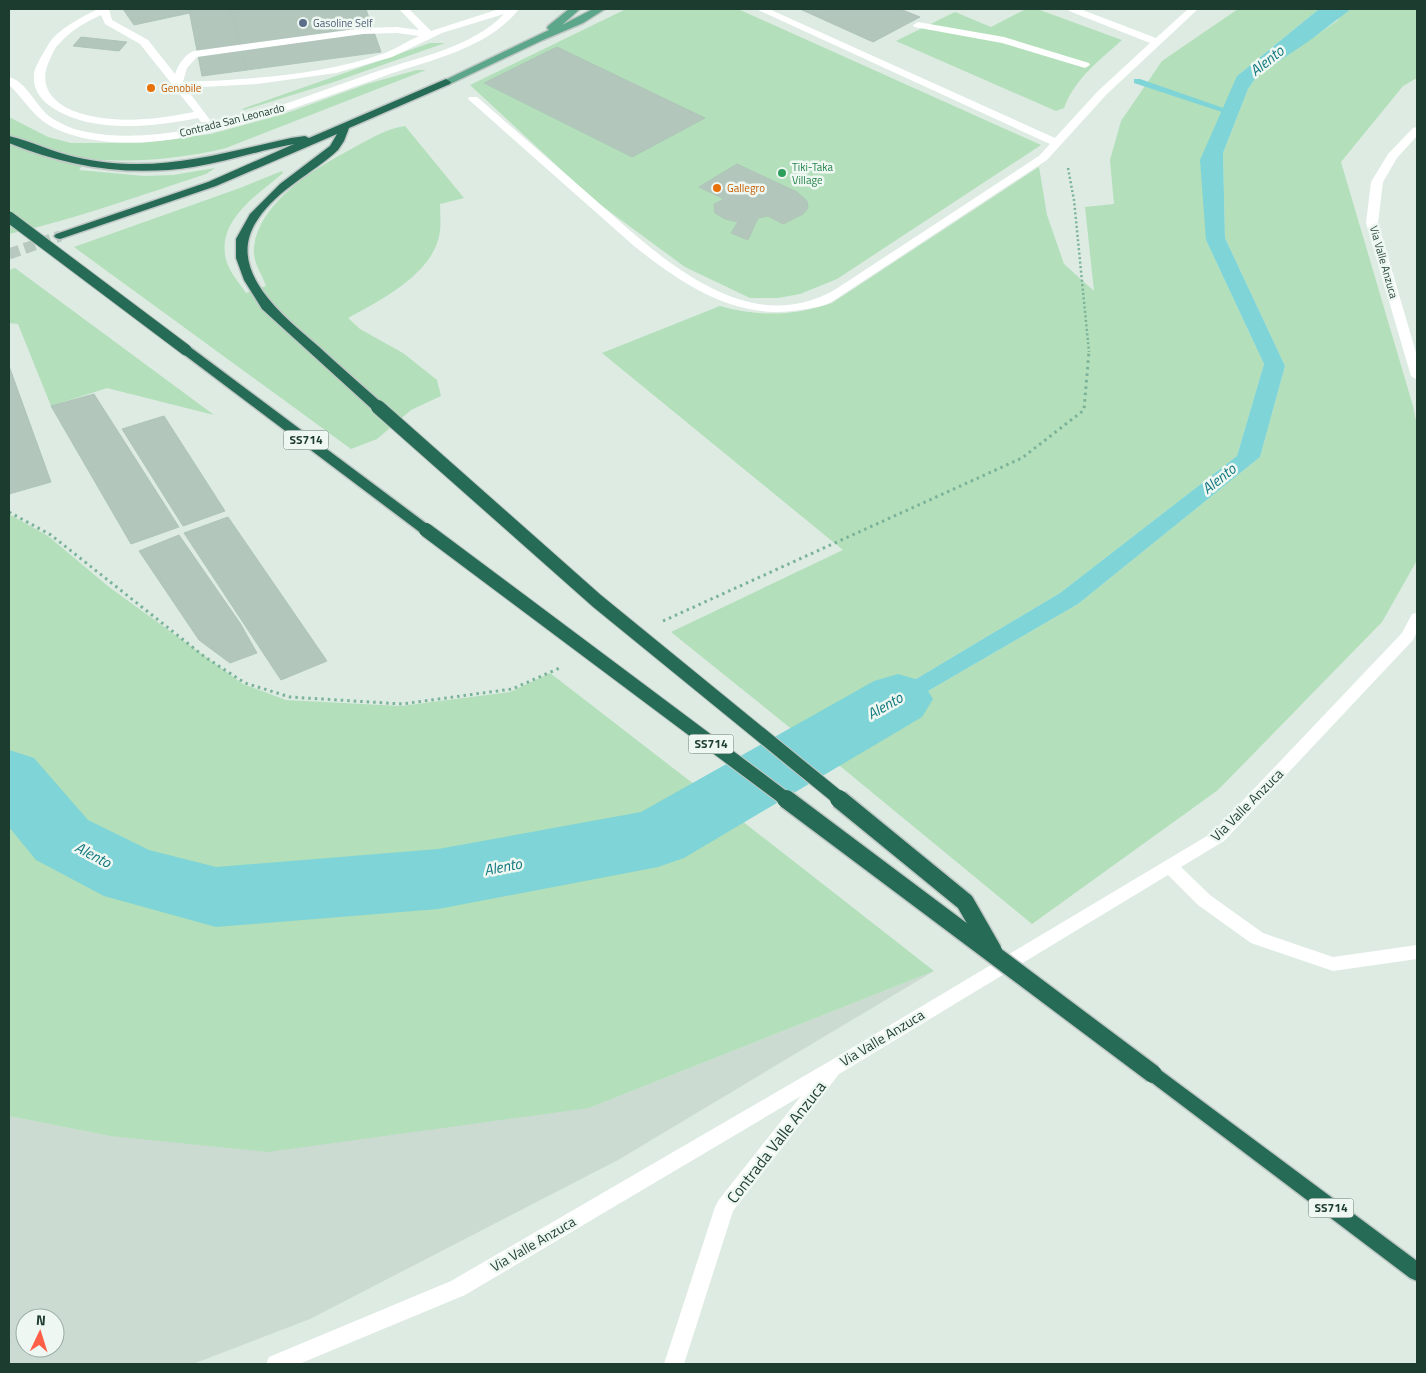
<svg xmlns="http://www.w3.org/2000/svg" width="1426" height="1373" font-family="'Titillium Web',sans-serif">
<rect width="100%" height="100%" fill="#ddebe3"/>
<path fill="#cbdbd2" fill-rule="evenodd" d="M 934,971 L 618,1160 L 310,1319 L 193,1364 L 9,1364 L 9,1116 L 110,1136 L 589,1108 ZM 25,1318 L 55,1318 L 55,1348 L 25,1348 Z"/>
<g fill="#b3dfba">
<path d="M 626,9 L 738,9 L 1041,145 L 837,279 L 800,294 L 778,298 L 750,298 L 685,267 L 594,200 L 470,85 Z"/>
<path d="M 1026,9 L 1037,9 L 1122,40 C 1098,62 1076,77 1064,108 L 1056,111 L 896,41 L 955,12 L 991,27 Z"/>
<path d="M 1238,9 L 1319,9 L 1237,76 L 1206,240 L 1264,364 L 1237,456 L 1060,593 L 809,743 L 671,632 L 843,550 L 602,353 L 720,306 C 758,317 794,316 832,303 L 1039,167 L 1047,215 L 1064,264 L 1094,291 L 1085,207 L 1114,204 L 1110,160 L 1121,121 L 1162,61 Z"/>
<path d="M 1351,9 L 1417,9 L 1417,78 L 1403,86 L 1341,162 L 1413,406 L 1417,426 L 1416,562 L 1382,622 L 1218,790 L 1032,924 L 823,752 L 1078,604 L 1260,457 L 1285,366 L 1225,238 L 1223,153 L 1248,89 L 1257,76 L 1337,21 L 1343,13 Z"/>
<path d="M 430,43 L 445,43 L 334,82 L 244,110 L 242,109 Z"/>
<path d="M 417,70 L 426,70 L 226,148 C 180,159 134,163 87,159 L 79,170 L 144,176 L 173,175 L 215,168 L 206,174 C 141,195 76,219 9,234 L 9,117 L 48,137 L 71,143 L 141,143 L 211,134 L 284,114 L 367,84 Z"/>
<path d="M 405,126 L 464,198 L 440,204 C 440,213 441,222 440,231 C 435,273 381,300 348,318 L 360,329 L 403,353 L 437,380 L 441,396 L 411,410 L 377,439 L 351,449 L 74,247 L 240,188 L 282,171 L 283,173 C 256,196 214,222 227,263 C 231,274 240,284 246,293 L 266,286 C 262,273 252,262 254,247 C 260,201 316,168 353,148 C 372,138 385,129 405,126 Z"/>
<path d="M 15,268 L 214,415 L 107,388 L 51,406 L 18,324 L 9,323 L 9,270 Z"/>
<path d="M 9,514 L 48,536 L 109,587 L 243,684 L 286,700 L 401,706 L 510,692 L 550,673 L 717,802 L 657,837 L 439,878 L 217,896 L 133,874 L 65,839 L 9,773 Z"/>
<path d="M 9,778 L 62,841 L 131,877 L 216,898 L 439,881 L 658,839 L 719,803 L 934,971 L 589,1108 L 268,1152 L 110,1136 L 9,1116 Z"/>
</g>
<path fill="#7ed4d7" d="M 1319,9 L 1351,9 L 1309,41 L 1257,76 L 1248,89 L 1223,153 L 1225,238 L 1285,366 L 1260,457 L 1078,604 L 823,752 L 809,743 L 1060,593 L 1237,456 L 1264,364 L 1206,240 L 1200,160 L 1237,76 Z"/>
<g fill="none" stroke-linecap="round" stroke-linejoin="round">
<path fill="#7ed4d7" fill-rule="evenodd" d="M 1134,79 L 1140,79 L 1235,112 L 1228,114 L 1134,83 Z"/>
<path fill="#7ed4d7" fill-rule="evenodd" d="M 898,674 L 922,681 L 933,699 L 922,717 L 684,858 L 658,867 L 438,909 L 216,927 L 104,896 L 36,860 L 9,827 L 9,750 L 34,758 L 88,820 L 149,850 L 216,867 L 438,849 L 641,812 L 874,681 Z"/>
</g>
<g fill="#b2c6bc" stroke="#afc5b9">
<path d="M 123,9 L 208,9 L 134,25 Z"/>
<path d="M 193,9 L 231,9 L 247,70 L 202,76 L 189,10 Z"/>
<path d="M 231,9 L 366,9 L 381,52 L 247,70 Z"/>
<path d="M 800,9 L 900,9 L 920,17 L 873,42 Z"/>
<path d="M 81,37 L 127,42 L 119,51 L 73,46 Z"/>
<path d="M 557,47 L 705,118 L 632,157 L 484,83 Z"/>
<path d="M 737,164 L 797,192 L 807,201 L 808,208 L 803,214 L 783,224 L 768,216 L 758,218 L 748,240 L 731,233 L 738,222 L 725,219 L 715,213 L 714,204 L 724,199 L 699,187 Z"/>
<path d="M 9,366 L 51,482 L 9,494 Z"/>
<path d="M 94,394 L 179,527 L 131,544 L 51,406 Z"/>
<path d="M 164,416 L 225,511 L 183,526 L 122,429 Z"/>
<path d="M 228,517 L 327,661 L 281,680 L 184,533 Z"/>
<path d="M 179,535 L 240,623 L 257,653 L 230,663 L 199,640 L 139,551 Z"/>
</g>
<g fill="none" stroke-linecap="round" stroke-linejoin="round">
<path stroke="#b7c8bf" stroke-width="11" stroke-dasharray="11 5.5" stroke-linecap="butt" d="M 9,254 L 60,236"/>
<defs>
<path id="major" d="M 569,9 L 580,9 L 562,25 L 593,9 L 605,9 L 583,23 L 543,40 L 450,84 L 446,85 L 441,82 L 549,30 L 547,28 L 548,26 Z"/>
<g id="highway">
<path d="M 446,79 L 451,82 L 450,84 L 349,128 L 344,141 L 338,150 C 312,174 278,189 258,219 C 223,270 284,316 318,346 C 339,365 361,385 383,404 L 384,407 L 378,411 L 373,410 L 262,309 L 244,280 L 236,258 L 236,239 L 250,214 L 280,184 L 330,146 L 337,134 L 216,186 L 60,239 L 56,238 L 54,236 L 56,234 L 208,182 L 294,144 C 260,150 227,162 193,167 C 130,177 67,167 9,143 L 9,136 C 31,141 52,152 75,157 C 155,175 214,155 291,138 L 305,136 L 309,138 Z"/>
<path d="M 186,346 L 190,347 L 431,527 L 433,530 L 431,533 L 421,533 L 182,353 L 180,350 L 182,347 Z"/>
<path d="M 1153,1066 L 1159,1069 L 1417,1261 L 1417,1281 L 1410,1278 L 1147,1079 L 1144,1074 L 1147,1069 Z"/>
</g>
</defs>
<use href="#major" stroke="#c0c8c5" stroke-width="3"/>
<use href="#highway" stroke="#c0c8c5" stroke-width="3"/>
<path stroke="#7ab29a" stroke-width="2.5" stroke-dasharray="2 2.5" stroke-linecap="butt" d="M 1068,168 L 1074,200 L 1089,352"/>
<g stroke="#7ab29a" stroke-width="3" stroke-dasharray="2.5 4" stroke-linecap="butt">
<path d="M 9,512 L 51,535 L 205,657 L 245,683 L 290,697 L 402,704 L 512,689 L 562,667"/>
<path d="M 663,621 L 1022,458 L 1084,410 L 1089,351"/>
</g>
<g fill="#fff" fill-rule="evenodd">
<path d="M 98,9 L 109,9 L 112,20 L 148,40 L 175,74 C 178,65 185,54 194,51 L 363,28 L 397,27 L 419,30 L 399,9 L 409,9 L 431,31 L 499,9 L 519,9 C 487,50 428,60 382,77 C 295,107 180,156 88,139 C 70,135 50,129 37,116 C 27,106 19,94 9,85 L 9,77 C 26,81 36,106 49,116 C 60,124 74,130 87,132 C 177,150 294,100 378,71 C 419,57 473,47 504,14 L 442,33 L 392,57 L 336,73 L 257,84 L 186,88 L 210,120 L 209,122 L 201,122 L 198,118 C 162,125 123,130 87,122 C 66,117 31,103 34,75 C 34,69 38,63 41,57 C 45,50 48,44 53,38 C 66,25 82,17 98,9 ZM 101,15 L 105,24 L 140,44 L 194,112 C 160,119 124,123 91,116 C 61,110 34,92 50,59 C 53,53 55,47 60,43 C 71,30 86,22 101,15 ZM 397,33 L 419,36 C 408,41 397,48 385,53 C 320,76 251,79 183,82 L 187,68 L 197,57 L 363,34 Z"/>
<path d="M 756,9 L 769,9 L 1055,138 L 1098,91 L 1150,43 L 1069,11 L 1067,9 L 1080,9 L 1156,38 L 1188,9 L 1198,9 L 1106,95 L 1047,160 L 833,301 C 823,307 812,308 800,310 C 736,321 682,284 634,246 L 468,99 L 469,97 L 477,97 C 515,130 553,163 592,197 C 655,252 745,343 836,289 L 1039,156 L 1050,144 Z"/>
<path d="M 918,22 L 1004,37 L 1089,63 L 1090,65 L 1085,68 L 1002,43 L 914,27 L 913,25 Z"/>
<path d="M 1417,127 L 1417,136 L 1397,158 L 1383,182 L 1378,223 L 1417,356 L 1417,380 L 1411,376 L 1366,223 L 1371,182 L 1388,154 L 1413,128 Z"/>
<path d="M 1417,613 L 1417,632 L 1413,640 L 1224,841 L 1181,867 L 1210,895 L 1263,933 L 1333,957 L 1417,945 L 1417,959 L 1333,971 L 1251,943 L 1198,905 L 1168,875 L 839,1074 L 733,1211 L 684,1364 L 664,1364 L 715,1207 L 718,1201 L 801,1096 L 465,1295 L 299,1364 L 266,1364 L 269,1357 L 451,1281 L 830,1061 L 1212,833 L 1402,633 L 1412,614 Z"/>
</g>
<use href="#major" fill="#5ca68a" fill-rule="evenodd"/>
<use href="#highway" fill="#266b55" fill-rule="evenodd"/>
<defs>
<path id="highway-bridge-far2" d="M 9,217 L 186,350"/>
<g id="highway-bridge-far1">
<path d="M 378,407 L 597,601 L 841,800"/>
<path d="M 426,530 L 787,800"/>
</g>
<g id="highway-bridge">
<path d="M 786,799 L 1153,1074"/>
<path d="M 839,799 L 965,902 L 993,951"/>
</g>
</defs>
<use href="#highway-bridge-far2" stroke="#c0c8c5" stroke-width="13" stroke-linecap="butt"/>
<use href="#highway-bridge-far1" stroke="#c0c8c5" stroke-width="16" stroke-linecap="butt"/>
<use href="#highway-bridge" stroke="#c0c8c5" stroke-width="21" stroke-linecap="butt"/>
<use href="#highway-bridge-far2" stroke="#266b55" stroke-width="11"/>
<use href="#highway-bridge-far1" stroke="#266b55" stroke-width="14"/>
<use href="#highway-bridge" stroke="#266b55" stroke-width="18"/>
</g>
<circle fill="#5c6f8a" stroke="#eef7f1" stroke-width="2" cx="303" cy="23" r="5"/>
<g fill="#e8710a" stroke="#eef7f1" stroke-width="2">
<circle cx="151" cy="88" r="5"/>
<circle cx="717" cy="188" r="5"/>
</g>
<circle fill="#2e9e5b" stroke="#eef7f1" stroke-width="2" cx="782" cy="173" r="5"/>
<g text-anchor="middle" stroke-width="5" stroke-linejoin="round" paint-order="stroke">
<g font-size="11" fill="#4e5e75" stroke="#eef7f1" text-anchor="start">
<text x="313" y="27">Gasoline Self</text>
</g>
<g font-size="11" fill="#c56008" stroke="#eef7f1" text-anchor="start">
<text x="161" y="92">Genobile</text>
<text x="727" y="192">Gallegro</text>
</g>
<g font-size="11" fill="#1d3c30" stroke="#eef7f1">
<text transform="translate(232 120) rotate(-14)" y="4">Contrada San Leonardo</text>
<text transform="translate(1384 262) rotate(74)" y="4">Via Valle Anzuca</text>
</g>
<g font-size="11" fill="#27864d" stroke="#eef7f1" text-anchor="start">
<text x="792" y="171">Tiki-Taka<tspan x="792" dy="13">Village</tspan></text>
</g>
<g fill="#eef7f1" stroke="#5c746a" stroke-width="1">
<rect x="283.5" y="430.5" width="45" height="19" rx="4"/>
<rect x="688.5" y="734.5" width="45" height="19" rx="4"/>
<rect x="1308.5" y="1198.5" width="45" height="19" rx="4"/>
</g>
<g font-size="12" font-weight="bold" fill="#1d3c30">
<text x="306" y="444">SS714</text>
<text x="711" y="748">SS714</text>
<text x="1331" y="1212">SS714</text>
</g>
<g font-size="14" fill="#1d3c30" stroke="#eef7f1">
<text transform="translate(1247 805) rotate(-45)" y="5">Via Valle Anzuca</text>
<text transform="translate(882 1038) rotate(-31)" y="5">Via Valle Anzuca</text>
<text transform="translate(533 1244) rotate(-30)" y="5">Via Valle Anzuca</text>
</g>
<g font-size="15" font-style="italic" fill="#11787e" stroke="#eef7f1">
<text transform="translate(1267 61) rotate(-39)" y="5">Alento</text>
<text transform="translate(1219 479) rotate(-39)" y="5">Alento</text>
<text transform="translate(885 706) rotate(-30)" y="5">Alento</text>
<text transform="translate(93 855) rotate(28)" y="5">Alento</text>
<text transform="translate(503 867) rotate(-11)" y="5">Alento</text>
</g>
<g font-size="16" fill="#1d3c30" stroke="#eef7f1">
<text transform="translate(776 1142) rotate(-52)" y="6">Contrada Valle Anzuca</text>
</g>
</g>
<rect width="1426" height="1373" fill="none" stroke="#1d3c30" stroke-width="20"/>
<g transform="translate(40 1333) rotate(4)"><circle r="24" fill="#eef7f1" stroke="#9aaca4"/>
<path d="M0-4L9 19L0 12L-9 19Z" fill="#ff5f47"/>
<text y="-8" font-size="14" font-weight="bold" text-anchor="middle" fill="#1d3c30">N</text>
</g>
</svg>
